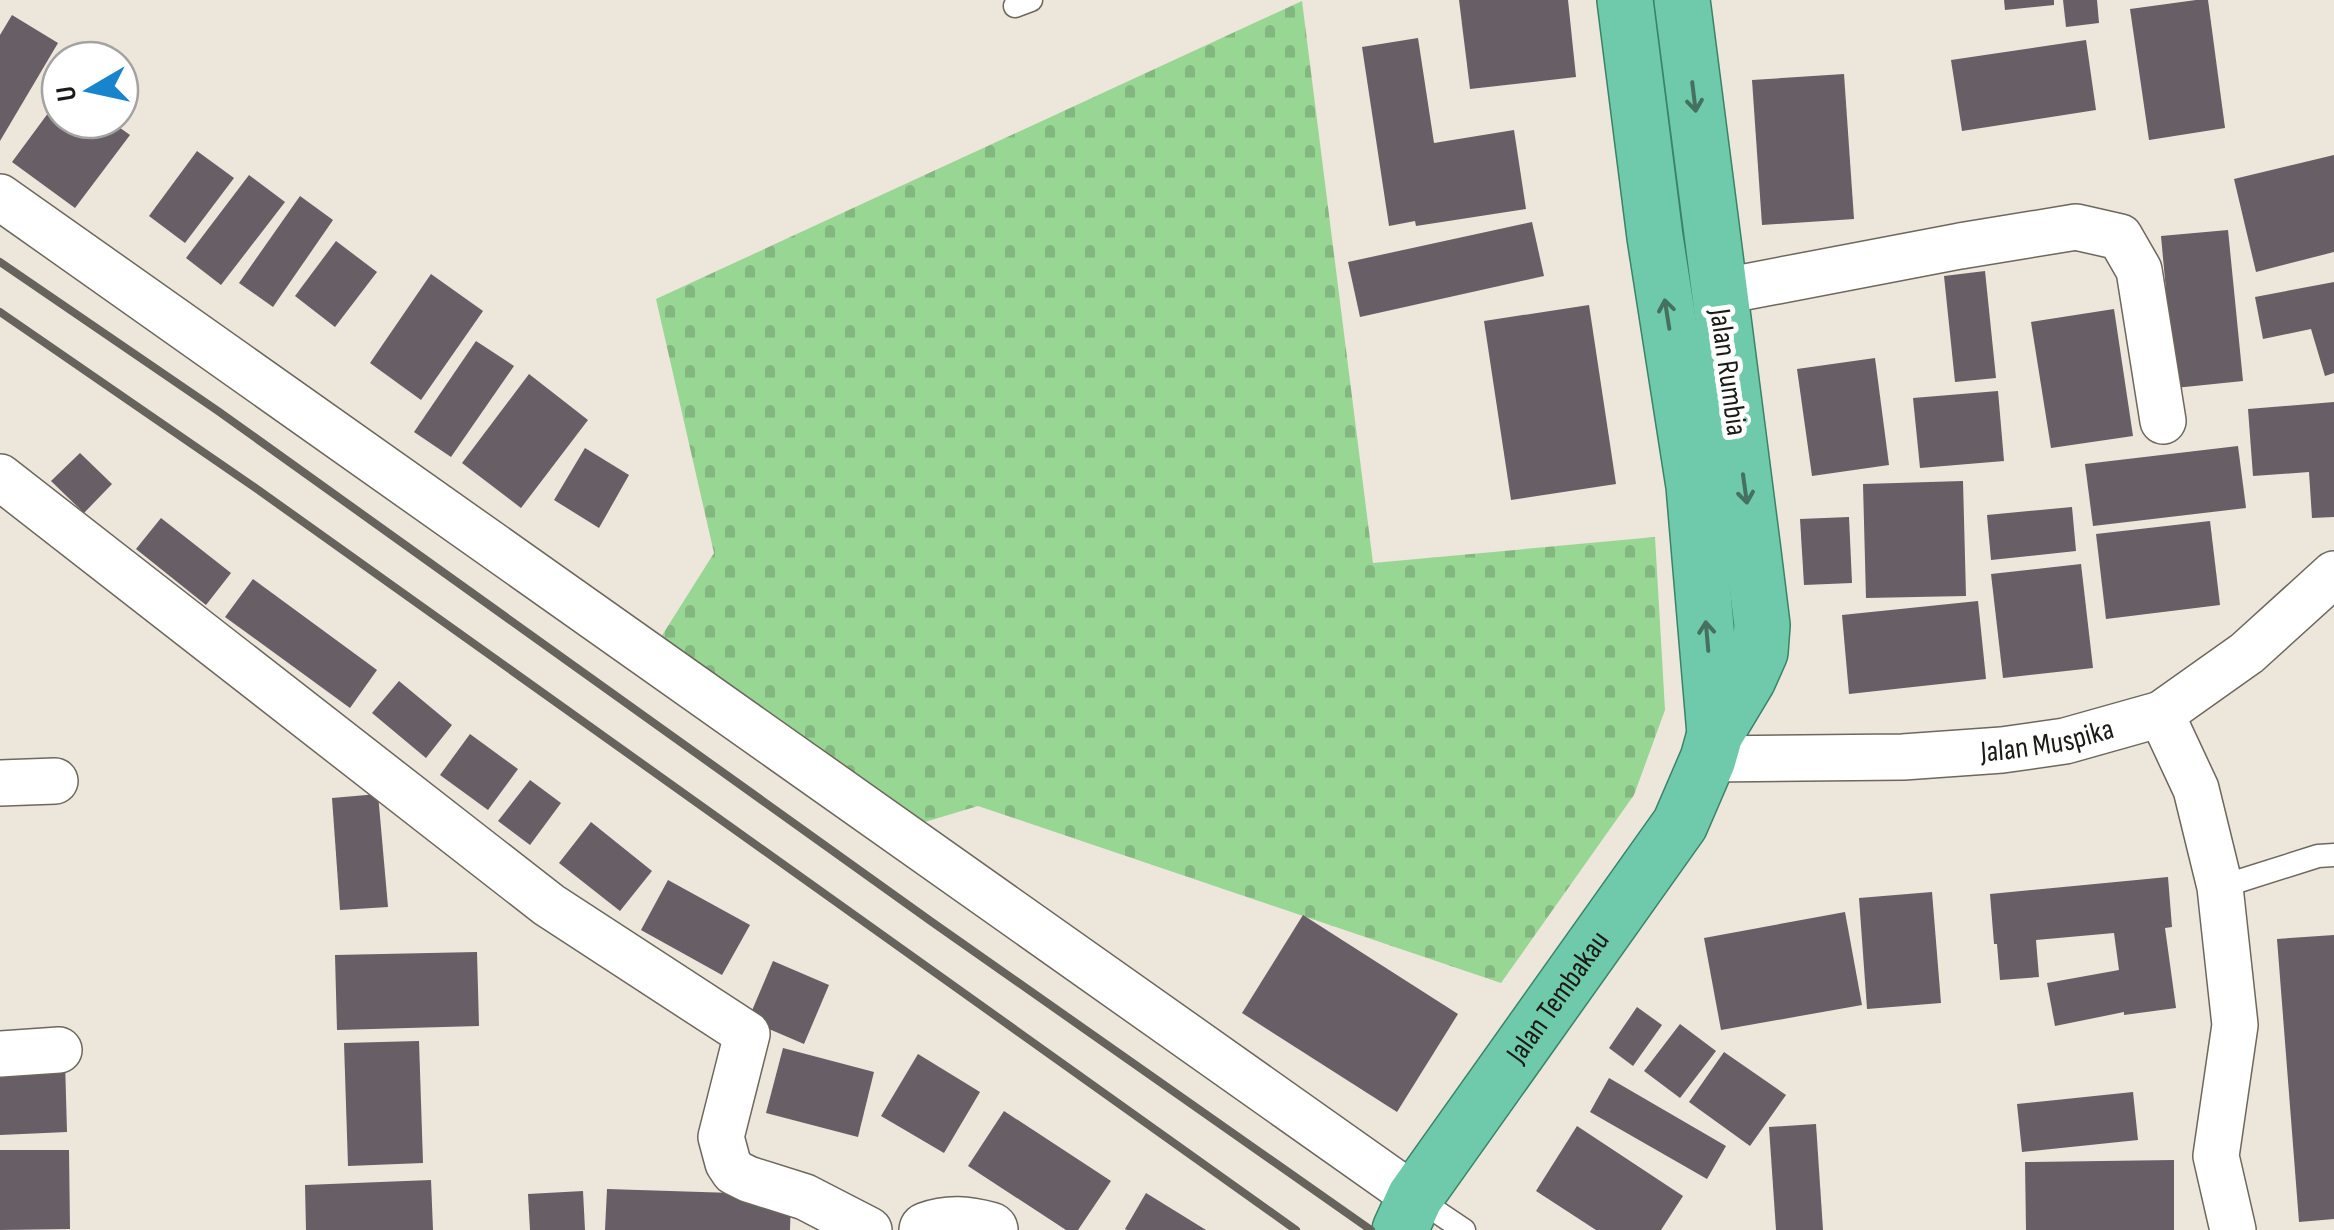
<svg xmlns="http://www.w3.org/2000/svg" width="2334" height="1230" font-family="'Sofia Sans Condensed',sans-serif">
<defs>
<pattern id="cemetery-stones" width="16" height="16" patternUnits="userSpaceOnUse" patternTransform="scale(2.5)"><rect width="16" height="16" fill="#98d694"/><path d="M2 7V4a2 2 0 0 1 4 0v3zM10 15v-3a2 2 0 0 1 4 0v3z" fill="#82b77f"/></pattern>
</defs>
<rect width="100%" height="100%" fill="#ede6db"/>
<path fill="url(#cemetery-stones)" d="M 1302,1 L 1373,563 L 1655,537 L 1665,710 L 1634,795 L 1501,983 L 978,806 L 915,825 L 656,645 L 714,553 L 656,299 Z"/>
<g fill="#675e66">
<path d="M 1459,0 L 1568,0 L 1576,77 L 1470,89 Z"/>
<path d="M 2004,0 L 2054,0 L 2054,5 L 2005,10 Z"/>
<path d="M 2063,0 L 2097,0 L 2099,23 L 2066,27 Z"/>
<path d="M 2196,0 L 2208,0 L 2225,128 L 2149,140 L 2130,9 Z"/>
<path d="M 12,15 L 58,43 L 0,141 L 0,35 Z"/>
<path d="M 1418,38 L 1434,143 L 1514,130 L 1526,209 L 1416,226 L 1415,221 L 1389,226 L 1362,47 Z"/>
<path d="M 2086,40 L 2096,110 L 1962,131 L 1951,60 Z"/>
<path d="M 1844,74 L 1854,219 L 1762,225 L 1752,80 Z"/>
<path d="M 60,97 L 60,120 L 109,120 L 130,135 L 75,208 L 12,162 Z"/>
<path d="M 197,151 L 234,178 L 185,243 L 149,216 Z"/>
<path d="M 2334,155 L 2334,252 L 2256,272 L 2234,179 Z"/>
<path d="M 249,175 L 285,202 L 221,285 L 186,258 Z"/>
<path d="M 300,196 L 333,220 L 273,307 L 239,283 Z"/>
<path d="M 1532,222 L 1544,276 L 1360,317 L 1348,262 Z"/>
<path d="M 2228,230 L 2243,381 L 2175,388 L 2161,236 Z"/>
<path d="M 336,241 L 377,272 L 335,327 L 295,296 Z"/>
<path d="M 1985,271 L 1996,378 L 1955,382 L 1944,276 Z"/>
<path d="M 431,274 L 483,311 L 421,400 L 370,363 Z"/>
<path d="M 2334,282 L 2334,373 L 2325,376 L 2311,329 L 2263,339 L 2255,297 Z"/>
<path d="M 1589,305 L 1616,484 L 1511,500 L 1484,321 Z"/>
<path d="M 2114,309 L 2133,436 L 2051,448 L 2031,322 Z"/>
<path d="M 476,341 L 514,366 L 451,457 L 414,432 Z"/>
<path d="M 1875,358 L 1889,465 L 1812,476 L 1797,369 Z"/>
<path d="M 529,374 L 588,420 L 521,508 L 462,463 Z"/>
<path d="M 1998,391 L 2004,461 L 1920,468 L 1913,398 Z"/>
<path d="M 2334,402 L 2334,517 L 2312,518 L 2309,472 L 2253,476 L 2248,409 Z"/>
<path d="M 2238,446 L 2246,508 L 2093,526 L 2085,464 Z"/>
<path d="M 585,448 L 629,475 L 599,528 L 554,500 Z"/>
<path d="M 80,453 L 112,484 L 84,513 L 51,481 Z"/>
<path d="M 1963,481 L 1966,596 L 1866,598 L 1863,484 Z"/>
<path d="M 2072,507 L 2076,551 L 1991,560 L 1987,515 Z"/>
<path d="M 1849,517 L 1852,583 L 1804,585 L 1800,519 Z"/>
<path d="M 161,518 L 231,573 L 206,605 L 136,549 Z"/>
<path d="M 2210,521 L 2220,605 L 2106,619 L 2096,534 Z"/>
<path d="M 2081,564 L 2093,668 L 2003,678 L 1991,574 Z"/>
<path d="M 253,579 L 377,670 L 350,708 L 225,617 Z"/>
<path d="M 1978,601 L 1986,679 L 1849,694 L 1842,615 Z"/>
<path d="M 399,681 L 452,725 L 426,758 L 372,713 Z"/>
<path d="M 470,734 L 518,769 L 488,810 L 440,775 Z"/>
<path d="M 530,780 L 561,803 L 530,845 L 498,821 Z"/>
<path d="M 378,794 L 388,907 L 340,910 L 332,798 Z"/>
<path d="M 591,822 L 652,871 L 620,911 L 559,863 Z"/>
<path d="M 2168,877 L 2172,927 L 2165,928 L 2176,1008 L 2124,1015 L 2124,1012 L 2055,1026 L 2047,983 L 2119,970 L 2114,933 L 2036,940 L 2039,977 L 2000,980 L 1997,944 L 1994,944 L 1990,894 Z"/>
<path d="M 668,880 L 750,925 L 722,975 L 641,930 Z"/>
<path d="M 1932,892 L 1941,1003 L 1867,1009 L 1859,898 Z"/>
<path d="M 1845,912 L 1862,1005 L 1721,1030 L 1704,938 Z"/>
<path d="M 1303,915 L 1458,1014 L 1397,1112 L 1242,1013 Z"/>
<path d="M 2334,935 L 2334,1219 L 2299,1222 L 2277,939 Z"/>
<path d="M 477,952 L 479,1026 L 337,1030 L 335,955 Z"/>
<path d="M 773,961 L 829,985 L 804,1044 L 748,1020 Z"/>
<path d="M 1637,1007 L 1662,1025 L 1633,1066 L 1609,1048 Z"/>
<path d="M 1680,1024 L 1716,1051 L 1680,1098 L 1644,1071 Z"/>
<path d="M 419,1041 L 423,1163 L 348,1166 L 344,1043 Z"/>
<path d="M 783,1048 L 874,1072 L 858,1137 L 766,1113 Z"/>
<path d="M 1724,1052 L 1786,1095 L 1750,1146 L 1689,1102 Z"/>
<path d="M 918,1054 L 980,1092 L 944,1153 L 881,1116 Z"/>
<path d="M 65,1061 L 67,1132 L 0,1135 L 0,1063 Z"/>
<path d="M 1609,1078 L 1726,1146 L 1707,1179 L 1590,1112 Z"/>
<path d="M 2133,1092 L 2138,1140 L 2022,1152 L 2017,1104 Z"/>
<path d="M 1004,1111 L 1111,1181 L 1078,1230 L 1066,1230 L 968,1166 Z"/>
<path d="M 1816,1124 L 1823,1230 L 1776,1230 L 1769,1127 Z"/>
<path d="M 1577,1126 L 1683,1196 L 1661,1230 L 1596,1230 L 1536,1191 Z"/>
<path d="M 0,1150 L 69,1150 L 70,1229 L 0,1230 Z"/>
<path d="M 2174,1160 L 2174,1230 L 2026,1230 L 2025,1162 Z"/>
<path d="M 431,1180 L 433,1230 L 306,1230 L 305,1185 Z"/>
<path d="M 607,1189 L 791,1195 L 790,1230 L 605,1230 Z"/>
<path d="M 583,1191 L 585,1230 L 530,1230 L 528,1194 Z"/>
<path d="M 1146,1193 L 1206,1230 L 1127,1230 L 1125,1229 Z"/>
</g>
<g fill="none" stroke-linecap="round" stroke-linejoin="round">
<defs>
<g id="service">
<path d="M 1015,6 L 1031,0"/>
<path d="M 2220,887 L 2318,856 L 2334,855"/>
<path d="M 1415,1197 L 1464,1230"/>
</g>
<g id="minor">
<path d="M 0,197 L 1415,1197"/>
<path d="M 1719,292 L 1960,246 L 2076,227 L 2120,237 L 2139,270 L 2163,421"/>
<path d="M 0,477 L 549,905 L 747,1034 L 721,1137 L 728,1163 L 734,1172 L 748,1179 L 805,1197 L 869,1230"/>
<path d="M 2161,714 L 2196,789 L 2220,887 L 2235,1025 L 2216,1156 L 2233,1230"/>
<path id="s1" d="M 1708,759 L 1903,757 L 2002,750 L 2065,741 L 2161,714 L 2247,653 L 2334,574"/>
<path d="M 0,783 L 55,781"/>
<path d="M 0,1054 L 59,1050"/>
</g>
<path id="tertiary" d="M 927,1230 C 949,1222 967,1224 990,1230"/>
<g id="trunk">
<path d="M 1625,0 L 1655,237 L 1694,486 L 1715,734"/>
<path id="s2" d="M 1400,1230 L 1415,1197 L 1680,824 L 1708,759 L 1715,734 L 1748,679 L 1760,652 L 1762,625 L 1753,552 L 1682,0"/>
</g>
</defs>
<use href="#service" stroke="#6d675d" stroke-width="25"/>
<use href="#minor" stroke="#6d675d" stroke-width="48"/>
<use href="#tertiary" stroke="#6d675d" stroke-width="58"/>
<use href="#trunk" stroke="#398369" stroke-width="58"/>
<use href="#service" stroke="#fff" stroke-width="22"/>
<use href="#minor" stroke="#fff" stroke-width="45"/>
<use href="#tertiary" stroke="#fff" stroke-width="55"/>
<use href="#trunk" stroke="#6ecaaa" stroke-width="55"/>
<g stroke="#66625c" stroke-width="8">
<path d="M 0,262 L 218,411 L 932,922 L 1371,1230"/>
<path d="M 0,312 L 257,489 L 1296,1230"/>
</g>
</g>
<defs><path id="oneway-shaft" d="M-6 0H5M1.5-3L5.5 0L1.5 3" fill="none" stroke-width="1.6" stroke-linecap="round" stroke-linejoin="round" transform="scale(2.5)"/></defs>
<g stroke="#457260">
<use href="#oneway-shaft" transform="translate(1694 97) rotate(83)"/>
<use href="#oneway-shaft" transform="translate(1667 314) rotate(-99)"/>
<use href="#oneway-shaft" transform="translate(1745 489) rotate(82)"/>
<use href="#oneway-shaft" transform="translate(1707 636) rotate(-95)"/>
</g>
<g text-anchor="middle" stroke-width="10" stroke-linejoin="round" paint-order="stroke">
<g font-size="30" fill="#1c1a16" stroke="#fff">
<text transform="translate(1729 372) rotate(82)" y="10">Jalan Rumbia</text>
<text dy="10" stroke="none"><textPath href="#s1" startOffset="340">Jalan Muspika</textPath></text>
<text dy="10" stroke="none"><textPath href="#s2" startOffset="282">Jalan Tembakau</textPath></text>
</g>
</g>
<g transform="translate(90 90) rotate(261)"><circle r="48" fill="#ffffff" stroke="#a4a3a2" stroke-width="2.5"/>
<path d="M0-8L18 38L0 25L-18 38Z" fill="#1784cd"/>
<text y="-15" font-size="28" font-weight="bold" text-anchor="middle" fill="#1c1a16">U</text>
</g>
</svg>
